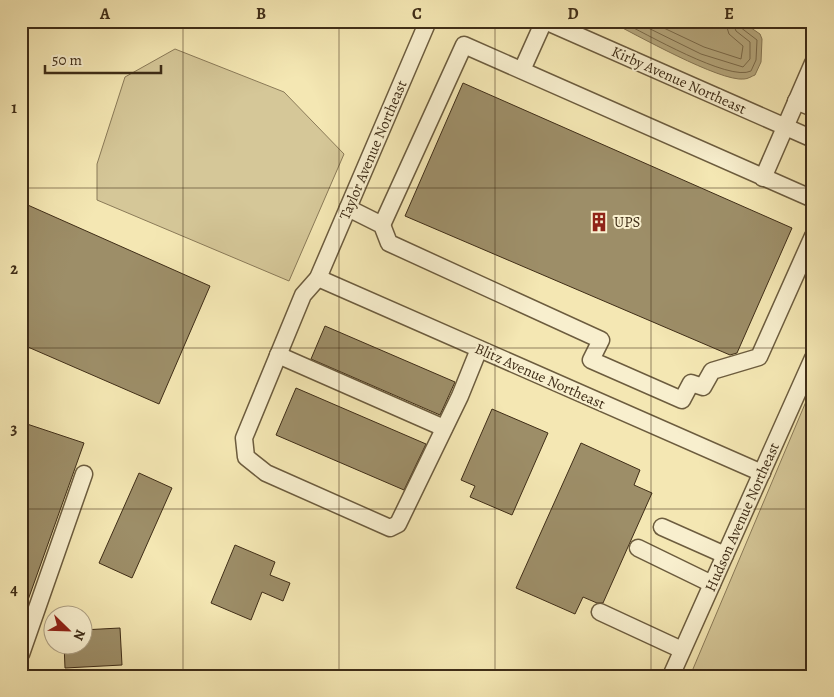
<svg xmlns="http://www.w3.org/2000/svg" width="834" height="697" font-family="Alegreya,serif">
<rect width="100%" height="100%" fill="#f4e7b3"/>
<filter id="stains"><feTurbulence type="fractalNoise" baseFrequency=".004" numOctaves="4"/><feColorMatrix values="0 0 0 0 .2 0 0 0 0 .09 0 0 0 0 .02 0 0 0 .5 -.17"/></filter>
<radialGradient id="worn" r=".72"><stop offset=".6" stop-color="#630" stop-opacity="0"/><stop offset="1" stop-color="#630" stop-opacity=".3"/></radialGradient>
<g fill="#d5c798" stroke="#8a7a58">
<path d="M 175,49 L 284,92 L 344,154 L 289,281 L 97,200 L 97,164 L 125,77 Z"/>
<path d="M 813,385 L 813,676 L 690,676 Z"/>
</g>
<path fill="#b6a87e" stroke="#867755" d="M 609,21 L 741,21 L 760,34 L 762,39 L 761,62 L 755,75 C 752,76 748,79 744,79 C 720,82 635,34 609,21 Z"/>
<g fill="none" stroke-linecap="round" stroke-linejoin="round">
<g stroke="#7a6a4a" stroke-width="1">
<path d="M 620,21 C 645,33 729,82 751,71 L 756,60 L 757,40 L 740,27 L 739,21"/>
<path d="M 634,21 L 701,54 L 743,67 L 750,59 L 750,42 L 736,31 L 732,21"/>
<path d="M 649,21 L 704,47 L 741,59 L 743,46 L 729,34 L 725,21"/>
</g>
</g>
<g fill="#9d8e68" stroke="#3f2d17">
<path d="M 463,83 L 792,228 L 737,353 L 730,355 L 405,216 Z"/>
<path d="M 21,202 L 210,286 L 159,404 L 21,344 Z"/>
<path d="M 325,326 L 455,382 L 440,415 L 311,359 Z"/>
<path d="M 296,388 L 426,444 L 404,490 L 276,435 Z"/>
<path d="M 492,409 L 548,433 L 512,515 L 470,497 L 475,486 L 461,480 Z"/>
<path d="M 21,422 L 84,443 L 23,614 L 21,614 Z"/>
<path d="M 581,443 L 640,470 L 634,485 L 652,493 L 603,603 L 597,603 L 583,597 L 575,614 L 516,588 Z"/>
<path d="M 139,473 L 172,488 L 132,578 L 99,563 Z"/>
<path d="M 235,545 L 275,562 L 270,575 L 290,583 L 283,601 L 262,592 L 251,620 L 211,603 Z"/>
<path d="M 120,628 L 122,665 L 65,668 L 64,644 L 82,644 L 82,630 Z"/>
</g>
<g fill="none" stroke-linecap="round" stroke-linejoin="round">
<defs>
<g id="minor">
<path d="M 428,21 L 318,278 L 303,295 L 244,438 L 246,457 L 266,473 L 390,528 L 398,524 L 460,396 L 479,349"/>
<path d="M 545,21 L 813,139"/>
<path d="M 522,70 L 544,21"/>
<path d="M 796,101 L 813,108"/>
<path d="M 763,178 L 813,63"/>
<path d="M 348,208 L 382,225 L 389,243 L 601,340 L 591,360 L 682,400 L 691,383 L 703,387 L 712,371 L 759,357 L 813,236"/>
<path d="M 382,225 L 464,45 L 813,199"/>
<path d="M 318,278 L 762,473"/>
<path d="M 278,355 L 444,428"/>
<path d="M 662,527 L 725,555"/>
<path d="M 638,548 L 712,584"/>
<path d="M 600,612 L 682,650"/>
<path d="M 21,654 L 84,474"/>
<path d="M 671,676 L 813,358"/>
</g>
</defs>
<use href="#minor" stroke="#6c5c3e" stroke-width="19"/>
<use href="#minor" stroke="#f8efce" stroke-width="16"/>
</g>
<path fill="none" stroke="#3f2d17" stroke-width="1" stroke-opacity="0.55" d="M 183,21 L 183,676M 339,21 L 339,676M 495,21 L 495,676M 651,21 L 651,676M 21,188 L 813,188M 21,348 L 813,348M 21,509 L 813,509"/>
<defs>
<symbol id="building-bare" viewBox="-9 -9 18 18"><path d="M-4-6H4V6H1V3H-1V6H-4ZM-2.5-4.3h1.7v1.8h-1.7ZM.8-4.3h1.7v1.8H.8ZM-2.5-1h1.7V.8h-1.7ZM.8-1h1.7V.8H.8Z" fill="#8f2418" stroke="#f8efce" stroke-width="2.5" paint-order="stroke"/></symbol>
</defs>
<g fill-rule="evenodd">
<use href="#building-bare" x="585" y="208" width="28" height="28"/>
</g>
<g text-anchor="middle" stroke-width="4" stroke-linejoin="round" paint-order="stroke">
<g font-size="15" fill="#3f2d17" stroke="#f8efce">
<text transform="translate(679 80) rotate(24)" y="5">Kirby Avenue Northeast</text>
<text transform="translate(373 150) rotate(-67)" y="5">Taylor Avenue Northeast</text>
<text transform="translate(540 376) rotate(24)" y="5">Blitz Avenue Northeast</text>
<text transform="translate(742 517) rotate(-66)" y="5">Hudson Avenue Northeast</text>
</g>
<g font-size="15" fill="#3f2d17" stroke="#f8efce" text-anchor="start">
<text x="614" y="227">UPS</text>
</g>
</g>
<rect width="834" height="697" fill="none" stroke="#f4e7b3" stroke-width="55"/>
<g transform="translate(68 630) rotate(113)"><circle r="24" fill="#f8efce" stroke="#aea185"/>
<path d="M0-4L9 19L0 12L-9 19Z" fill="#8f2418"/>
<text y="-8" font-size="14" font-weight="bold" text-anchor="middle" fill="#3f2d17">N</text>
</g>
<path d="M45 65v8h116v-8" fill="none" stroke="#3f2d17" stroke-width="2.5"/>
<text x="52" y="65" font-size="15" fill="#3f2d17" stroke="#f8efce" stroke-width="4" paint-order="stroke">50 m</text>
<rect x="28" y="28" width="778" height="642" fill="none" stroke="#3f2d17" stroke-width="2"/>
<g font-size="16" text-anchor="middle" font-weight="bold" fill="#3f2d17">
<text x="105" y="19">A</text>
<text x="261" y="19">B</text>
<text x="417" y="19">C</text>
<text x="573" y="19">D</text>
<text x="729" y="19">E</text>
<text x="14" y="113">1</text>
<text x="14" y="274">2</text>
<text x="14" y="434">3</text>
<text x="14" y="595">4</text>
</g>
<rect width="100%" height="100%" filter="url(#stains)"/>
<rect width="100%" height="100%" fill="url(#worn)"/>
</svg>
